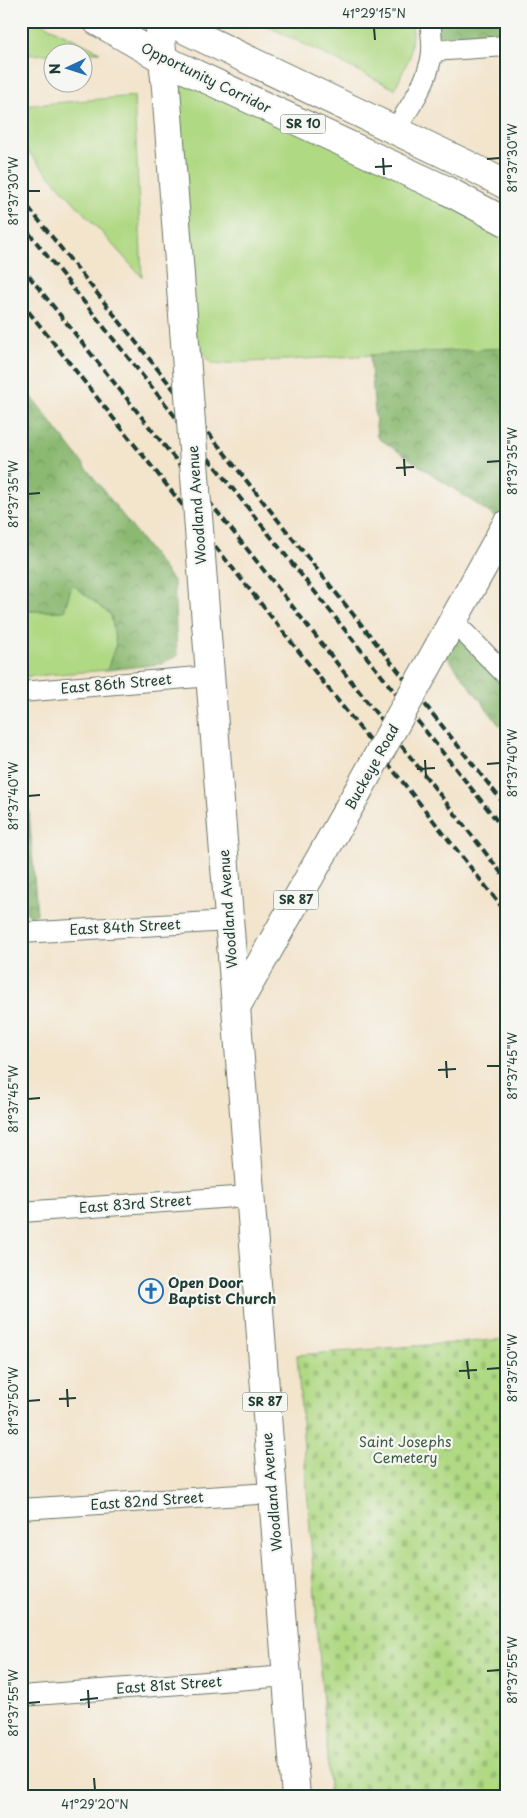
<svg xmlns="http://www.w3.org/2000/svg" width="527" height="1818" font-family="'Playpen Sans',sans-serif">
<defs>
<pattern id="forest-crowns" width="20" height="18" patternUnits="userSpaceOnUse" patternTransform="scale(1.25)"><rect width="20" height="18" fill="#8cb972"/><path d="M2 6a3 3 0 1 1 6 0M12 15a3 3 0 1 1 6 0" fill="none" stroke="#72985e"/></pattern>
<pattern id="cemetery-stones" width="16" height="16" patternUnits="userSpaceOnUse" patternTransform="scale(1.25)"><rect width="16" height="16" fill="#b0d984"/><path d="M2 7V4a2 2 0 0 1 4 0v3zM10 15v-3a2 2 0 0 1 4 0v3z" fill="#97bb73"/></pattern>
</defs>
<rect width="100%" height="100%" fill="#f6f6f2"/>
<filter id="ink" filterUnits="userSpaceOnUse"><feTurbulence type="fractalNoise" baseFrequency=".02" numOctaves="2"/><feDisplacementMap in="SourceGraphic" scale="10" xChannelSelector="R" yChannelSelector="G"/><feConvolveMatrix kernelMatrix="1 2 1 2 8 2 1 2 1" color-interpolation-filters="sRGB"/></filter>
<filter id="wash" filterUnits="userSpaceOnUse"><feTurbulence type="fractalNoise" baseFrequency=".0096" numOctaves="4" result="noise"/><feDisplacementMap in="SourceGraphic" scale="20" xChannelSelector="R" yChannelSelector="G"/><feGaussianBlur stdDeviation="1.12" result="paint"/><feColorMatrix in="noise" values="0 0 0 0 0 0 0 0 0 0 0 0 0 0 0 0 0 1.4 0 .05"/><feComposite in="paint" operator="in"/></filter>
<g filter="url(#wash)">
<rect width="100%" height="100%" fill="#f3e4cc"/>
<g fill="#b0d984" stroke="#688b5c">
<path d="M 21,21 L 37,21 L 100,52 L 52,52 L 52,54 L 21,55 Z"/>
<path d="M 257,21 L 413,21 L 410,56 L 395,89 Z"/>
<path d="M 163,59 L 506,222 L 506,348 L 212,364 L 183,325 Z"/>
<path d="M 134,96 L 142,277 L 21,144 L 21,106 Z"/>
<path d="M 72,584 L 111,615 L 116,644 L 107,670 L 21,677 L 21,611 L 64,611 Z"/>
</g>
<g fill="url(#forest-crowns)" stroke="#567b53">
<path d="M 430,21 L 506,21 L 506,46 L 432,51 Z"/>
<path d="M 506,348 L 506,524 L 377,437 L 370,355 Z"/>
<path d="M 21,383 L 174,582 L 177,656 L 161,664 L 107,670 L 116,644 L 111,615 L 72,584 L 64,611 L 21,611 L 21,444 L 26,441 L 21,435 Z"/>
<path d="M 453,621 L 506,675 L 506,734 L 439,646 Z"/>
<path d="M 21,712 L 37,914 L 30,916 L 21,907 Z"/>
</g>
<path fill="url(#cemetery-stones)" stroke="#688b5c" d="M 506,1339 L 506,1797 L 330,1797 L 297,1355 Z"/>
</g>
<g filter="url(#ink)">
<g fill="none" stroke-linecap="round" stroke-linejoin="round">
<defs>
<g id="minor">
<path d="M 432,51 L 506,46"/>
<path d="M 395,130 C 410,107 429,80 432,53 C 433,43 431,31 430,21"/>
<path d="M 453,621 L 506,675"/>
<path d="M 21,692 L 210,676"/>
<path d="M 21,933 L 229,921"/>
<path d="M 21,1212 L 249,1196"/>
<path d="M 21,1509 L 272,1493"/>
<path d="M 21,1696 L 287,1676"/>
</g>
<g id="secondary">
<path d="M 159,21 L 166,88 L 182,302"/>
<path d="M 206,623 L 236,1007"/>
</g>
<g id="primary">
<path d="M 97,21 L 163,59 L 444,189 L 506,222"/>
<path d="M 167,21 L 470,166 L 506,185"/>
<path d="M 439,646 L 506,525"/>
<path d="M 296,1797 L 236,1007 L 357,793"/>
</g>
</defs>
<use href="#minor" stroke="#697769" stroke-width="22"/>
<use href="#secondary" stroke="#697769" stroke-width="30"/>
<use href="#primary" stroke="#697769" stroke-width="30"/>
<use href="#minor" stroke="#fff" stroke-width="20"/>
<use href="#secondary" stroke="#fff" stroke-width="28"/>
<use href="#primary" stroke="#fff" stroke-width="28"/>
<g stroke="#1f3d34" stroke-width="4" stroke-dasharray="8 4" stroke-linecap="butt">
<path d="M 21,198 L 506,806"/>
<path d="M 21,223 L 506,832"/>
<path d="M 21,266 L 278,588 L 506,879"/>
<path d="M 21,302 L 506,912"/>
</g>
<defs>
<path id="secondary-bridge" d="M 182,302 L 206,623"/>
<path id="primary-bridge" d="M 357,793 L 439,646"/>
</defs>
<use href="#secondary-bridge" stroke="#697769" stroke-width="30" stroke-linecap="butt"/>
<use href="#primary-bridge" stroke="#697769" stroke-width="30" stroke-linecap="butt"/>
<use href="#secondary-bridge" stroke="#fff" stroke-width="28"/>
<use href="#primary-bridge" stroke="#fff" stroke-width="28"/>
</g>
</g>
<path fill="none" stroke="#1f3d34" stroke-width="2" d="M 374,28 L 375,40M 383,158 L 384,175M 487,159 L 500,158M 375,167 L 392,166M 28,191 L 40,191M 404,459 L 405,476M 487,462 L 500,461M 396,468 L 414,467M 28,494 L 40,493M 425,760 L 426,777M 487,764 L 500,763M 417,769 L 435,768M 28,796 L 40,795M 446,1061 L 447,1078M 487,1066 L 500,1066M 438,1070 L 456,1069M 28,1099 L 40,1098M 467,1361 L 469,1379M 487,1369 L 500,1368M 459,1371 L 477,1370M 67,1389 L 68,1407M 59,1399 L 76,1398M 28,1401 L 40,1400M 487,1671 L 500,1670M 88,1690 L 89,1708M 80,1700 L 98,1698M 28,1703 L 40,1702M 94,1778 L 95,1790"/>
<defs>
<symbol id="church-ring" viewBox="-11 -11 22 22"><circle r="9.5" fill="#f6f6f2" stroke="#1f6fb2" stroke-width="1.5"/><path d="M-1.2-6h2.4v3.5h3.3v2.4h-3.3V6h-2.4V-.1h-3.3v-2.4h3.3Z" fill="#1f6fb2"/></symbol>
</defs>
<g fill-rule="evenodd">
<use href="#church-ring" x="137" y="1277" width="28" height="28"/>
</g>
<g text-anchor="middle" stroke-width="4.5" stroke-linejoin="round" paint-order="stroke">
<g fill="#f6f6f2" stroke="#60746d" stroke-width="1">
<rect x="280.5" y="114.5" width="45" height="19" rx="4"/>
<rect x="273.5" y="890.5" width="45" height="19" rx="4"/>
<rect x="242.5" y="1392.5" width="45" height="19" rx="4"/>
</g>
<g font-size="12" font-weight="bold" fill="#1f3d34">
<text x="303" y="128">SR 10</text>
<text x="296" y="904">SR 87</text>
<text x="265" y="1406">SR 87</text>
</g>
<g font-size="14" fill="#1f3d34" stroke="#f6f6f2">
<text transform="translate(206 78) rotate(26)" y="5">Opportunity Corridor</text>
<text transform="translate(197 505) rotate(-94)" y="5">Woodland Avenue</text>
<text transform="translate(116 684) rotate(-5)" y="5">East 86th Street</text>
<text transform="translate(372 767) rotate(-61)" y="5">Buckeye Road</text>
<text transform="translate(228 909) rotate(-94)" y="5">Woodland Avenue</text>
<text transform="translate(125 927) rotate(-3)" y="5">East 84th Street</text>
<text transform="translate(135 1204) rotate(-4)" y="5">East 83rd Street</text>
<text transform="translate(272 1492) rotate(-95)" y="5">Woodland Avenue</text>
<text transform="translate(147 1501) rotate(-4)" y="5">East 82nd Street</text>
<text transform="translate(169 1685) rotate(-4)" y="5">East 81st Street</text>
</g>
<g font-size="14" font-weight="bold" fill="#1f3d34" stroke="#f6f6f2" text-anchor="start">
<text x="168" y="1288">Open Door<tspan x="168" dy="16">Baptist Church</tspan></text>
</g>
<g font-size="14" fill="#3c5c44" stroke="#f6f6f2">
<text x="405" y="1447">Saint Josephs<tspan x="405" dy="16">Cemetery</tspan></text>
</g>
</g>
<rect width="527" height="1818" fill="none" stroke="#f6f6f2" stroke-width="55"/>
<g transform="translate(68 68) rotate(266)"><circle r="24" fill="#f6f6f2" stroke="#a0aca6"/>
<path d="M0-4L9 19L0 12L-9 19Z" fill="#1f6fb2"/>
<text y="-8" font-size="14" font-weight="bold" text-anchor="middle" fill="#1f3d34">N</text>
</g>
<rect x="28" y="28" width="472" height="1762" fill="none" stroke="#1f3d34" stroke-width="2"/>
<g font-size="12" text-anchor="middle" fill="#1f3d34">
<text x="374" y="18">41°29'15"N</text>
<text transform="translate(513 158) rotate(-90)" y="4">81°37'30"W</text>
<text transform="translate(14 191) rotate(-90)" y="4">81°37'30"W</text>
<text transform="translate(513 461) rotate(-90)" y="4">81°37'35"W</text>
<text transform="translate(14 494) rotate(-90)" y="4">81°37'35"W</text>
<text transform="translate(513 763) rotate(-90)" y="4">81°37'40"W</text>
<text transform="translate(14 796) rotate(-90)" y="4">81°37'40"W</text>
<text transform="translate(513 1066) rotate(-90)" y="4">81°37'45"W</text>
<text transform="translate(14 1099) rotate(-90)" y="4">81°37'45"W</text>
<text transform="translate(513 1368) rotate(-90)" y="4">81°37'50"W</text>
<text transform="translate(14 1401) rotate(-90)" y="4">81°37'50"W</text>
<text transform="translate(513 1670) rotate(-90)" y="4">81°37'55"W</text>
<text transform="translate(14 1703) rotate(-90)" y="4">81°37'55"W</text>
<text x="95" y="1809">41°29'20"N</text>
</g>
</svg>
